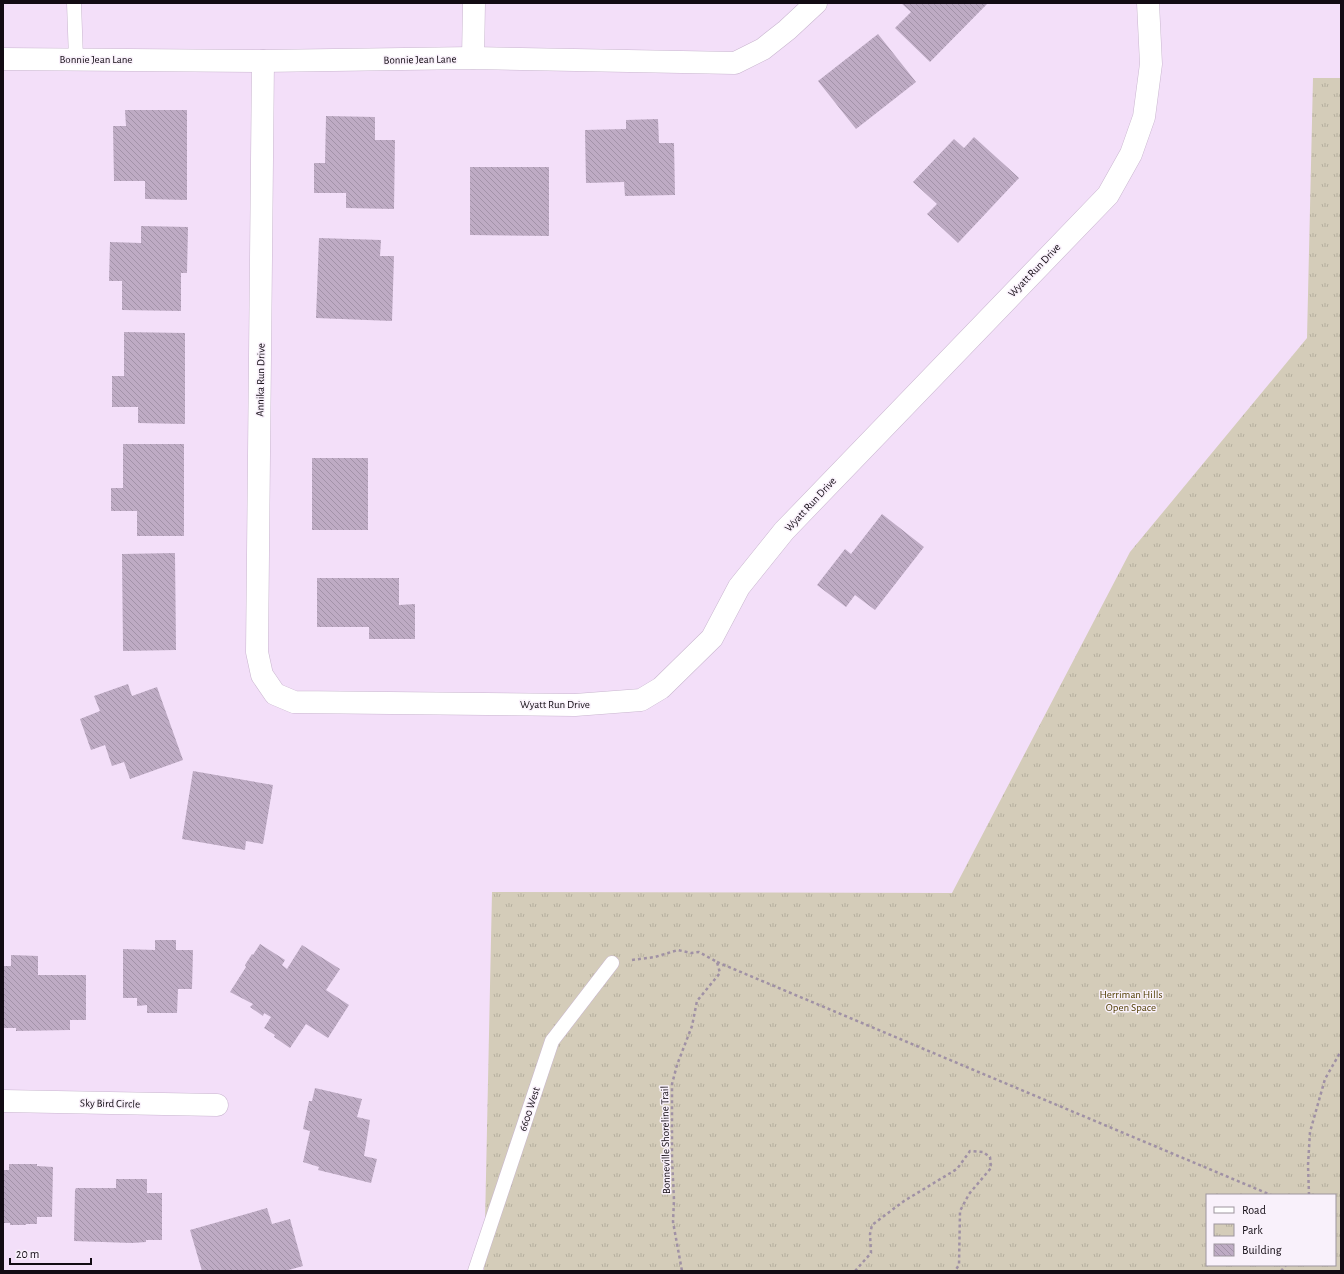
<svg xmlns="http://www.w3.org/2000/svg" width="1344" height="1274" font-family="'Alegreya Sans',sans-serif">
<defs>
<pattern id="park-tufts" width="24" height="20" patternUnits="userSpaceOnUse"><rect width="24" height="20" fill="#d4ccb9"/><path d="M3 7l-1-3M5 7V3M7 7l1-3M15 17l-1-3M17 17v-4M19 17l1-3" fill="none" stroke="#b5ae9e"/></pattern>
<pattern id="building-back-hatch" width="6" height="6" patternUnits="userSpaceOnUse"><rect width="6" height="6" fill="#beabc4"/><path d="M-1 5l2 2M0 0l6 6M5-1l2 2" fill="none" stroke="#a292a8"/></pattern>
</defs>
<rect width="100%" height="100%" fill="#f3dff9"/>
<path fill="url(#park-tufts)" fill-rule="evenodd" d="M 1313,78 L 1341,78 L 1341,1271 L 484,1271 L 492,892 L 952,893 L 1130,552 L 1307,338 ZM 1207,1195 L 1335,1195 L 1335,1265 L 1207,1265 Z"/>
<g fill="url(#building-back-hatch)">
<path d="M 901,3 L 988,3 L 930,62 L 895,28 L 911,12 Z"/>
<path d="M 878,34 L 916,82 L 856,129 L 818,81 Z"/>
<path d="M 125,110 L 187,110 L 187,200 L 145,199 L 145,181 L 114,181 L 113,126 L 126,126 Z"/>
<path d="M 326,116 L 375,117 L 375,140 L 395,140 L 394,209 L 346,208 L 346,193 L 314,193 L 314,163 L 325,163 Z"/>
<path d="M 658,119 L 659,143 L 674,143 L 675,195 L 625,196 L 624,182 L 586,183 L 585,130 L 626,129 L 626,120 Z"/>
<path d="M 974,137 L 1019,178 L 958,243 L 927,214 L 937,204 L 913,182 L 954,139 L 964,148 Z"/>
<path d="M 470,167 L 549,167 L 549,236 L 470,235 Z"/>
<path d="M 141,226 L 188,227 L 187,273 L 181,273 L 181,311 L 122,310 L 122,281 L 109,281 L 110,242 L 141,243 Z"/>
<path d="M 319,238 L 381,240 L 380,256 L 394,256 L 392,321 L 316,318 Z"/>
<path d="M 124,332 L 185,333 L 185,424 L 138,423 L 138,407 L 112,407 L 112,376 L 124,376 Z"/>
<path d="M 123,444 L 184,444 L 184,536 L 137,536 L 137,511 L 111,511 L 111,488 L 123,488 Z"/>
<rect x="312" y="458" width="56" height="72"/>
<path d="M 882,514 L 924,547 L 875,610 L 855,595 L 846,607 L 817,585 L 845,549 L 851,554 Z"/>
<path d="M 175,553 L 176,650 L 123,651 L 122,554 Z"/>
<path d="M 317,578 L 399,578 L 399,605 L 415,604 L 415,639 L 369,639 L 369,627 L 317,627 Z"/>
<path d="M 128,684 L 132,696 L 157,687 L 183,760 L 130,779 L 124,762 L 112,766 L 105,745 L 91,750 L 80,719 L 100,711 L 94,696 Z"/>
<path d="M 193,771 L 273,785 L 263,844 L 246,841 L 245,850 L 182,839 Z"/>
<path d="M 155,940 L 176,940 L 176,950 L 193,950 L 192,989 L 178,989 L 177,1013 L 147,1013 L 147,1005 L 137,1006 L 137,998 L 123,998 L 123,949 L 155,950 Z"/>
<path d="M 260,944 L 285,960 L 282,965 L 287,969 L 302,945 L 340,969 L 326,990 L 349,1005 L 328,1038 L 306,1024 L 290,1048 L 274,1037 L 275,1035 L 264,1028 L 271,1017 L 264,1013 L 263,1016 L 250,1007 L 253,1004 L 230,992 L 246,967 L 245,965 L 252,954 L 253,955 Z"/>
<path d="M 11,955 L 38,956 L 38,975 L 86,975 L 86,1020 L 70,1020 L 70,1030 L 16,1031 L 16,1028 L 3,1028 L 3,966 L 11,966 Z"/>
<path d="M 315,1088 L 362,1099 L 357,1117 L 370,1120 L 364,1156 L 377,1159 L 371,1183 L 318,1170 L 319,1167 L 303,1162 L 310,1131 L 303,1129 L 309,1101 L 312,1101 Z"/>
<path d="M 9,1164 L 37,1164 L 37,1166 L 53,1167 L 52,1217 L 37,1217 L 37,1224 L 26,1224 L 26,1225 L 10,1225 L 10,1223 L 3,1223 L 3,1170 L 9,1170 Z"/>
<path d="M 116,1179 L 147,1179 L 147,1193 L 162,1193 L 162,1240 L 146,1240 L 146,1242 L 132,1243 L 74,1241 L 75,1190 L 76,1188 L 116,1188 Z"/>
<path d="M 267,1208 L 272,1224 L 290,1219 L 303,1266 L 285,1271 L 202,1271 L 190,1230 Z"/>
</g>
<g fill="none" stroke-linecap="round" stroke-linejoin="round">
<defs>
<g id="service">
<path d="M 74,3 L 76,59"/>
<path d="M 475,1271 L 552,1041 L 612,963"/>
</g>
<g id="minor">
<path d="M 473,58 L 474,3"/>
<path d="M 3,59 L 263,61 L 473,58 L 735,63 L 763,49 L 787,30 L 816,3"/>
<path d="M 263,61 L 257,652 L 262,675 L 275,694 L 294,702 L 575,705 L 641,700 L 661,688 L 712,638 L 739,587 L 784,531 L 1108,195 L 1131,154 L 1144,117 L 1151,64 L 1148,3"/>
<path d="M 3,1101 L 217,1105"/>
</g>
</defs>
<use href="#service" stroke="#c9b6cf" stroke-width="15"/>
<use href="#minor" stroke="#c9b6cf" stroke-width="23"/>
<g stroke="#a091a5" stroke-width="2.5" stroke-dasharray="3 3" stroke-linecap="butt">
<path d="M 632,960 L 655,957 L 678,950 L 691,953 L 699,952 L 717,962 L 720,973 L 697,1001 L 692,1026 L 677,1065 L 672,1084 L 672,1159 L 674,1200 L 673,1222 L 682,1271"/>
<path d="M 717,962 L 1271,1195"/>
<path d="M 1309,1195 L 1308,1165 L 1310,1132 L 1325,1079 L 1341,1051"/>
<path d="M 855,1271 L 871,1253 L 870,1234 L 872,1225 L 904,1201 L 957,1169 L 970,1151 L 983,1152 L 990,1157 L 991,1168 L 969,1194 L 960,1211 L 959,1265 L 955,1271"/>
<path d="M 1281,1271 L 1286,1265"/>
</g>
<use href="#service" stroke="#fff" stroke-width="14"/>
<use href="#minor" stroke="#fff" stroke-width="22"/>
</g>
<g text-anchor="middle" stroke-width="3" stroke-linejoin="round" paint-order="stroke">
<g font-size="11" fill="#120b13" stroke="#f9f1fb">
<text x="96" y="63">Bonnie Jean Lane</text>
<text transform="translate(420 59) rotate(-1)" y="4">Bonnie Jean Lane</text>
<text transform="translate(1034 270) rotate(-46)" y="4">Wyatt Run Drive</text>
<text transform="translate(260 380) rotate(-89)" y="4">Annika Run Drive</text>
<text transform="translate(810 504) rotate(-47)" y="4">Wyatt Run Drive</text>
<text x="555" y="708">Wyatt Run Drive</text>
<text transform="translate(110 1103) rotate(1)" y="4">Sky Bird Circle</text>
<text transform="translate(529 1109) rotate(-72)" y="4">6600 West</text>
<text transform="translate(665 1140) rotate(-91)" y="4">Bonneville Shoreline Trail</text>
</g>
<g font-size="11" fill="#534005" stroke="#f9f1fb">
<text x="1131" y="998">Herriman Hills<tspan x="1131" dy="13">Open Space</tspan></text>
</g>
</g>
<rect width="1344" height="1274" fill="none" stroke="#120b13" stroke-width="8"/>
<rect x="1206" y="1194" width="130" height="72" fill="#f9f1fb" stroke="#9d959e"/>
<rect x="1214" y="1207" width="20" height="6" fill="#ffffff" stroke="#9d959e"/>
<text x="1242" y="1214" font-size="12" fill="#120b13">Road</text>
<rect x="1214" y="1224" width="20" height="12" fill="url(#park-tufts)" stroke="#9d959e"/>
<text x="1242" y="1234" font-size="12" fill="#120b13">Park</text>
<rect x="1214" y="1244" width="20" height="12" fill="url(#building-back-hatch)" stroke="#9d959e"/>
<text x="1242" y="1254" font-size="12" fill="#120b13">Building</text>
<path d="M10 1258v6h81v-6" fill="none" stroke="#120b13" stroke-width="2"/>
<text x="16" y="1258" font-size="12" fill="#120b13" stroke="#f9f1fb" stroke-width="3" paint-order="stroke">20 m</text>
</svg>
